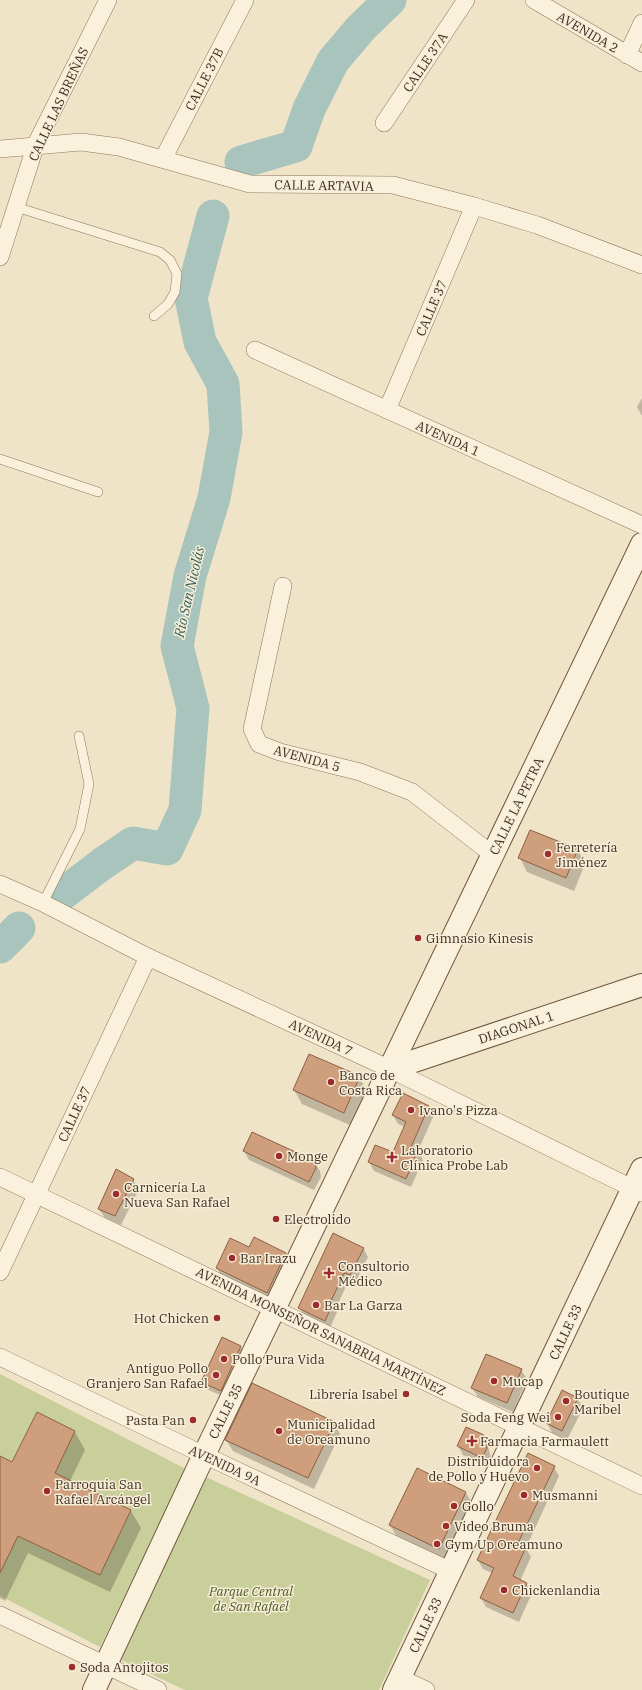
<svg xmlns="http://www.w3.org/2000/svg" width="642" height="1690" font-family="'IBM Plex Serif',serif">
<rect width="100%" height="100%" fill="#f0e4c8"/>
<g fill="#c9cf9b">
<path d="M 0,1374 L 186,1469 L 100,1647 L 0,1596 L 0,1527 L 100,1575 L 131,1510 L 55,1473 L 75,1431 L 37,1413 L 12,1462 L 0,1456 Z"/>
<path d="M 206,1477 L 430,1580 L 379,1690 L 185,1690 L 121,1660 Z"/>
</g>
<g fill="#0003">
<path d="M 642,398 L 642,416 L 637,407 Z"/>
<path d="M 578,850 L 585,864 L 574,891 L 527,872 L 520,858 Z"/>
<path d="M 310,1055 L 359,1077 L 367,1091 L 352,1126 L 302,1104 L 294,1090 Z"/>
<path d="M 429,1106 L 434,1115 L 418,1151 L 423,1160 L 411,1187 L 374,1171 L 369,1162 L 394,1154 L 405,1127 L 398,1124 L 393,1115 Z"/>
<path d="M 244,1151 L 314,1162 L 320,1171 L 321,1177 L 314,1190 L 249,1160 Z"/>
<path d="M 133,1180 L 139,1189 L 121,1225 L 105,1218 L 99,1209 Z"/>
<path d="M 254,1239 L 286,1254 L 293,1266 L 274,1305 L 224,1281 L 217,1268 L 249,1248 Z"/>
<path d="M 363,1248 L 368,1257 L 355,1283 L 349,1280 L 336,1308 L 337,1312 L 330,1328 L 304,1317 L 300,1308 Z"/>
<path d="M 241,1347 L 245,1354 L 225,1397 L 206,1389 L 202,1382 Z"/>
<path d="M 521,1370 L 527,1379 L 513,1412 L 478,1397 L 472,1388 Z"/>
<path d="M 563,1391 L 577,1398 L 583,1408 L 567,1440 L 552,1433 L 547,1423 Z"/>
<path d="M 37,1414 L 75,1432 L 85,1450 L 70,1481 L 131,1511 L 141,1528 L 110,1592 L 28,1553 L 5,1601 L 0,1598 L 0,1458 L 13,1464 Z"/>
<path d="M 334,1423 L 340,1434 L 314,1489 L 233,1451 L 226,1440 Z"/>
<path d="M 483,1436 L 488,1446 L 491,1458 L 487,1466 L 463,1455 L 458,1446 Z"/>
<path d="M 554,1467 L 559,1476 L 526,1548 L 531,1557 L 520,1581 L 526,1583 L 532,1593 L 519,1622 L 486,1607 L 481,1598 L 492,1573 L 483,1569 L 478,1560 Z"/>
<path d="M 466,1493 L 474,1506 L 447,1562 L 398,1539 L 390,1525 Z"/>
</g>
<g fill="none" stroke-linecap="round" stroke-linejoin="round">
<g stroke="#a9c4bc" stroke-width="33">
<path d="M 241,162 L 296,146 L 309,109 L 333,61 L 361,28 L 390,0"/>
<path d="M 60,896 L 102,864 L 133,843 L 167,849 L 185,810 L 193,708 L 177,646 L 190,576 L 214,498 L 226,432 L 223,384 L 200,342 L 191,298 L 213,216"/>
<path d="M 0,947 L 19,928"/>
</g>
</g>
<g fill="#cf9f7d" stroke="#8d5f41">
<path d="M 530,830 L 578,849 L 566,878 L 518,858 Z"/>
<path d="M 309,1054 L 360,1076 L 344,1113 L 293,1090 Z"/>
<path d="M 403,1093 L 429,1106 L 411,1147 L 418,1150 L 406,1179 L 368,1162 L 375,1145 L 393,1152 L 406,1122 L 392,1115 Z"/>
<path d="M 252,1132 L 315,1161 L 316,1168 L 309,1182 L 243,1151 Z"/>
<path d="M 116,1169 L 134,1179 L 115,1216 L 98,1209 Z"/>
<path d="M 333,1233 L 364,1248 L 350,1275 L 344,1273 L 331,1301 L 333,1303 L 325,1321 L 298,1308 Z"/>
<path d="M 254,1237 L 286,1253 L 267,1293 L 216,1268 L 230,1238 L 249,1247 Z"/>
<path d="M 222,1337 L 241,1346 L 221,1391 L 201,1382 Z"/>
<path d="M 486,1354 L 522,1369 L 507,1403 L 471,1388 Z"/>
<path d="M 252,1383 L 335,1422 L 308,1478 L 225,1440 Z"/>
<path d="M 562,1390 L 578,1398 L 562,1431 L 546,1423 Z"/>
<path d="M 37,1412 L 75,1431 L 55,1473 L 131,1510 L 100,1575 L 18,1536 L 0,1573 L 0,1456 L 12,1462 Z"/>
<path d="M 466,1427 L 484,1435 L 487,1448 L 482,1458 L 457,1446 Z"/>
<path d="M 528,1453 L 555,1466 L 518,1543 L 526,1547 L 513,1576 L 527,1583 L 513,1613 L 480,1598 L 494,1568 L 477,1560 Z"/>
<path d="M 417,1468 L 466,1492 L 439,1549 L 389,1525 Z"/>
</g>
<g fill="none" stroke-linecap="round" stroke-linejoin="round">
<defs>
<g id="lane">
<path d="M 16,207 L 160,252 L 170,260 L 177,274 L 175,292 L 168,304 L 154,316"/>
<path d="M 0,459 L 98,492"/>
<path d="M 43,903 L 80,829 L 89,784 L 79,736"/>
</g>
<g id="street">
<path d="M 534,0 L 642,63"/>
<path d="M 627,55 L 642,23"/>
<path d="M 384,123 L 466,0"/>
<path d="M 0,149 L 81,142 L 119,147 L 250,184 L 393,185 L 474,206 L 537,225 L 642,265"/>
<path d="M 163,159 L 245,0"/>
<path d="M 0,257 L 36,144 L 108,0"/>
<path d="M 255,350 L 642,525"/>
<path d="M 387,410 L 474,206"/>
<path d="M 283,586 L 252,729 L 259,744 L 280,752 L 360,772 L 412,792 L 493,855"/>
<path d="M 0,884 L 43,903 L 148,957 L 390,1069 L 642,1193"/>
<path d="M 0,1177 L 642,1486"/>
<path d="M 0,1272 L 148,957"/>
<path d="M 0,1357 L 204,1455 L 451,1571"/>
<path d="M 0,1615 L 158,1690"/>
<path d="M 400,1678 L 426,1690"/>
</g>
<g id="secondary">
<path d="M 390,1069 L 642,985"/>
<path d="M 94,1690 L 204,1455 L 642,544"/>
<path d="M 394,1690 L 642,1169"/>
</g>
</defs>
<use href="#lane" stroke="#8d765c" stroke-width="10"/>
<use href="#street" stroke="#8d765c" stroke-width="18"/>
<use href="#secondary" stroke="#6f573f" stroke-width="24"/>
<use href="#lane" stroke="#faf1dc" stroke-width="9"/>
<use href="#street" stroke="#faf1dc" stroke-width="17"/>
<use href="#secondary" stroke="#faf1dc" stroke-width="22"/>
</g>
<g fill="#9e2a2b" stroke="#f7eed8" stroke-width="1.5">
<circle cx="548" cy="854" r="4"/>
<circle cx="418" cy="938" r="4"/>
<circle cx="331" cy="1082" r="4"/>
<circle cx="411" cy="1110" r="4"/>
<circle cx="279" cy="1156" r="4"/>
<path d="M390 1151h4v4h4v4h-4v4h-4v-4h-4v-4h4z"/>
<circle cx="116" cy="1194" r="4"/>
<circle cx="276" cy="1219" r="4"/>
<circle cx="232" cy="1258" r="4"/>
<path d="M327 1267h4v4h4v4h-4v4h-4v-4h-4v-4h4z"/>
<circle cx="316" cy="1305" r="4"/>
<circle cx="217" cy="1318" r="4"/>
<circle cx="224" cy="1359" r="4"/>
<circle cx="216" cy="1375" r="4"/>
<circle cx="494" cy="1381" r="4"/>
<circle cx="406" cy="1394" r="4"/>
<circle cx="566" cy="1401" r="4"/>
<circle cx="558" cy="1417" r="4"/>
<circle cx="193" cy="1420" r="4"/>
<circle cx="279" cy="1431" r="4"/>
<path d="M470 1435h4v4h4v4h-4v4h-4v-4h-4v-4h4z"/>
<circle cx="537" cy="1468" r="4"/>
<circle cx="47" cy="1491" r="4"/>
<circle cx="524" cy="1495" r="4"/>
<circle cx="454" cy="1506" r="4"/>
<circle cx="446" cy="1526" r="4"/>
<circle cx="437" cy="1544" r="4"/>
<circle cx="504" cy="1590" r="4"/>
<circle cx="72" cy="1667" r="4"/>
</g>
<g text-anchor="middle" stroke-width="3" stroke-linejoin="round" paint-order="stroke">
<g font-size="13" fill="#3d2e20" stroke="#f7eed8">
<text transform="translate(588 32) rotate(30)" y="5">AVENIDA 2</text>
<text transform="translate(425 62) rotate(-56)" y="5">CALLE 37A</text>
<text transform="translate(204 79) rotate(-63)" y="5">CALLE 37B</text>
<text transform="translate(58 104) rotate(-65)" y="5">CALLE LAS BREÑAS</text>
<text transform="translate(324 185) rotate(1)" y="5">CALLE ARTAVIA</text>
<text transform="translate(431 308) rotate(-67)" y="5">CALLE 37</text>
<text transform="translate(448 438) rotate(24)" y="5">AVENIDA 1</text>
<text transform="translate(307 758) rotate(15)" y="5">AVENIDA 5</text>
<text transform="translate(516 806) rotate(-64)" y="5">CALLE LA PETRA</text>
<text transform="translate(516 1027) rotate(-18)" y="5">DIAGONAL 1</text>
<text transform="translate(321 1037) rotate(25)" y="5">AVENIDA 7</text>
<text transform="translate(74 1114) rotate(-65)" y="5">CALLE 37</text>
<text transform="translate(321 1331) rotate(26)" y="5">AVENIDA MONSEÑOR SANABRIA MARTÍNEZ</text>
<text transform="translate(565 1332) rotate(-65)" y="5">CALLE 33</text>
<text transform="translate(225 1411) rotate(-64)" y="5">CALLE 35</text>
<text transform="translate(225 1465) rotate(25)" y="5">AVENIDA 9A</text>
<text transform="translate(425 1625) rotate(-65)" y="5">CALLE 33</text>
</g>
<g font-size="13" fill="#3d2e20" stroke="#f7eed8" text-anchor="start">
<text x="556" y="852">Ferretería<tspan x="556" dy="15">Jiménez</tspan></text>
<text x="426" y="943">Gimnasio Kinesis</text>
<text x="339" y="1080">Banco de<tspan x="339" dy="15">Costa Rica</tspan></text>
<text x="419" y="1115">Ivano's Pizza</text>
<text x="401" y="1155">Laboratorio<tspan x="401" dy="15">Clínica Probe Lab</tspan></text>
<text x="287" y="1161">Monge</text>
<text x="124" y="1192">Carnicería La<tspan x="124" dy="15">Nueva San Rafael</tspan></text>
<text x="284" y="1224">Electrolido</text>
<text x="240" y="1263">Bar Irazu</text>
<text x="338" y="1271">Consultorio<tspan x="338" dy="15">Médico</tspan></text>
<text x="324" y="1310">Bar La Garza</text>
<text x="209" y="1323" text-anchor="end">Hot Chicken</text>
<text x="232" y="1364">Pollo Pura Vida</text>
<text x="208" y="1373" text-anchor="end">Antiguo Pollo<tspan x="208" dy="15">Granjero San Rafael</tspan></text>
<text x="502" y="1386">Mucap</text>
<text x="398" y="1399" text-anchor="end">Librería Isabel</text>
<text x="574" y="1399">Boutique<tspan x="574" dy="15">Maribel</tspan></text>
<text x="550" y="1422" text-anchor="end">Soda Feng Wei</text>
<text x="185" y="1425" text-anchor="end">Pasta Pan</text>
<text x="287" y="1429">Municipalidad<tspan x="287" dy="15">de Oreamuno</tspan></text>
<text x="480" y="1446">Farmacia Farmaulett</text>
<text x="529" y="1466" text-anchor="end">Distribuidora<tspan x="529" dy="15">de Pollo y Huevo</tspan></text>
<text x="55" y="1489">Parroquia San<tspan x="55" dy="15">Rafael Arcángel</tspan></text>
<text x="532" y="1500">Musmanni</text>
<text x="462" y="1511">Gollo</text>
<text x="454" y="1531">Video Bruma</text>
<text x="445" y="1549">Gym Up Oreamuno</text>
<text x="512" y="1595">Chickenlandia</text>
<text x="80" y="1672">Soda Antojitos</text>
</g>
<g font-size="13" font-style="italic" fill="#4d5a26" stroke="#f7eed8">
<text x="251" y="1596">Parque Central<tspan x="251" dy="15">de San Rafael</tspan></text>
</g>
<g font-size="14" font-style="italic" fill="#2f5d5a" stroke="#f7eed8">
<text transform="translate(189 592) rotate(-77)" y="5">Río San Nicolás</text>
</g>
</g>
</svg>
